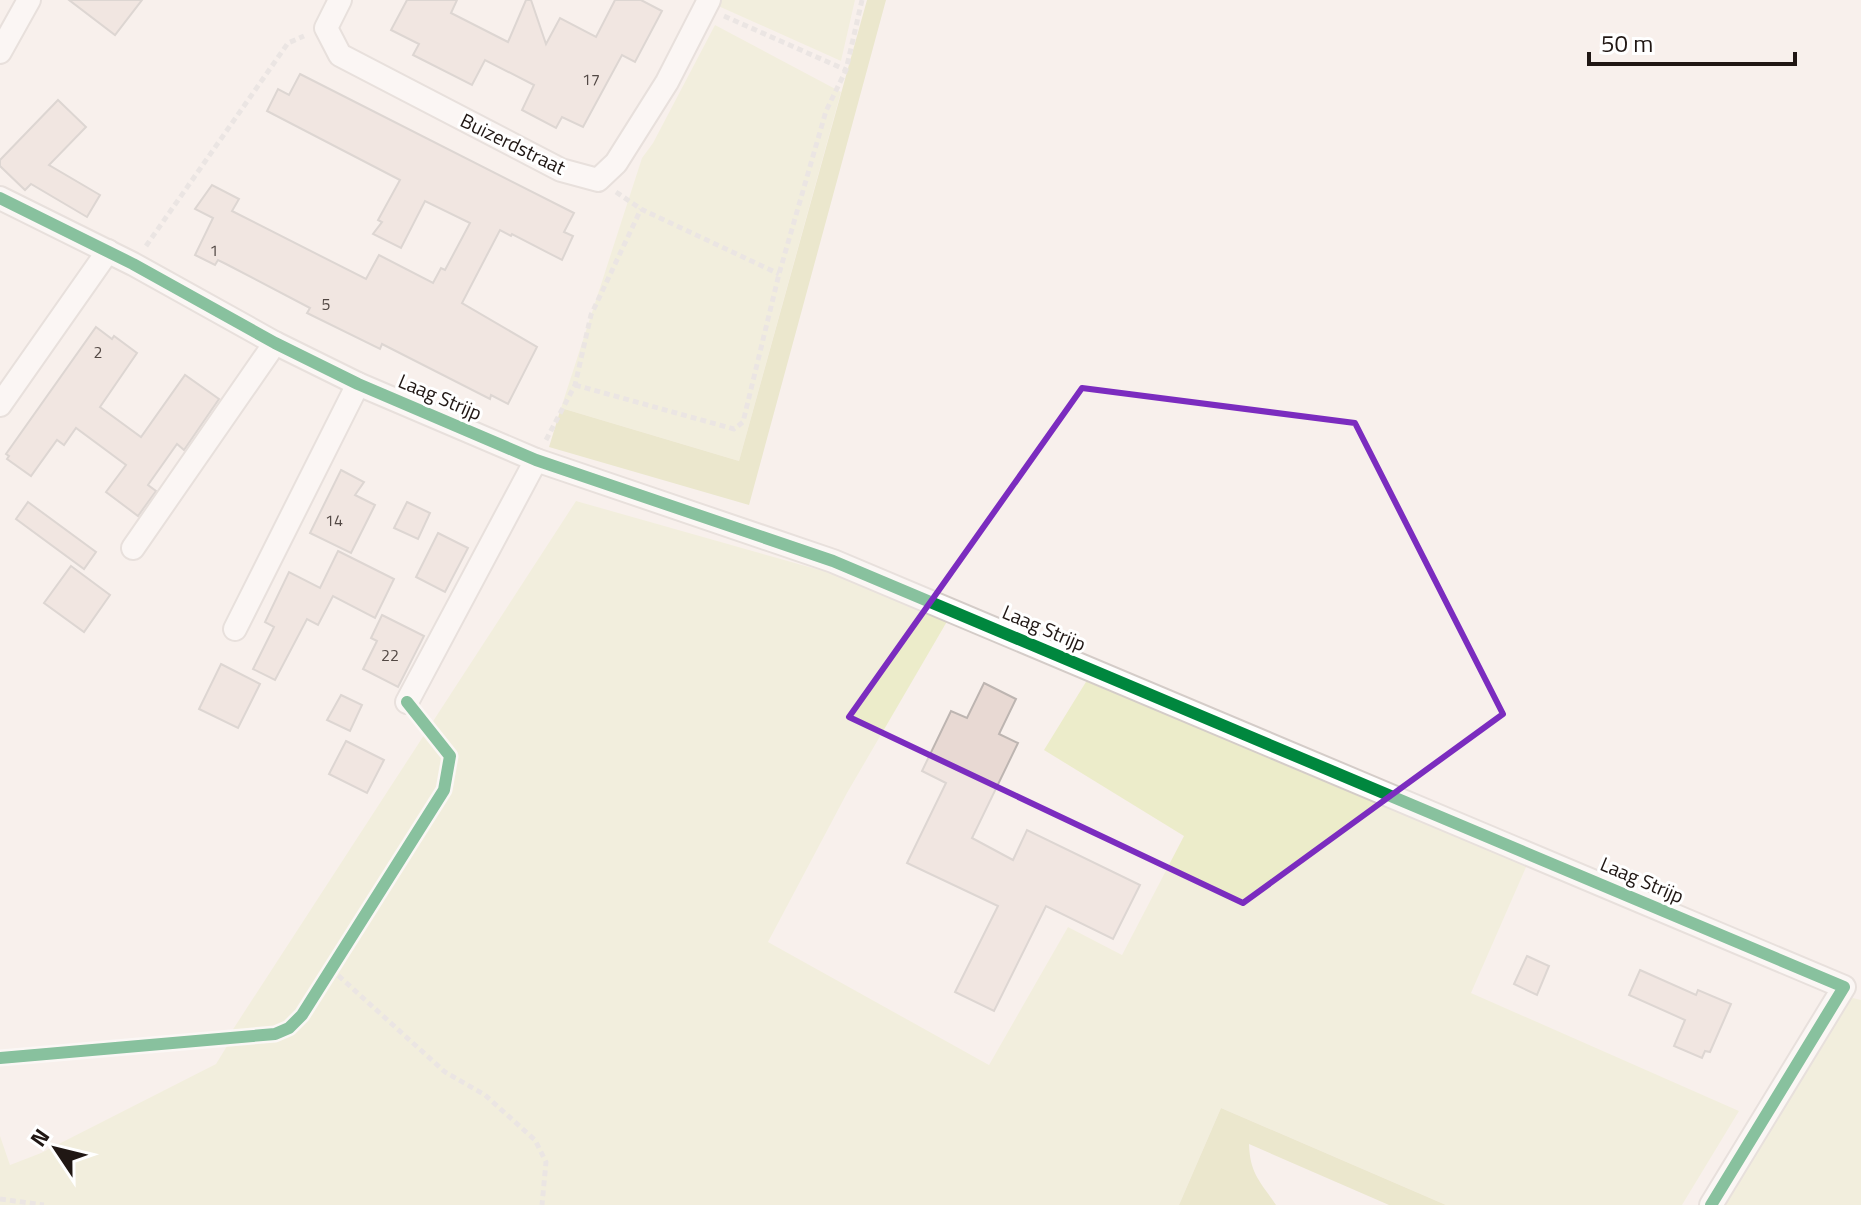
<svg xmlns="http://www.w3.org/2000/svg" width="1861" height="1205" font-family="'Titillium Web',sans-serif">
<rect width="100%" height="100%" fill="#f8f0ec"/>
<g fill="#ececca">
<path d="M 719,0 L 855,0 L 841,61 L 716,5 Z"/>
<path d="M 715,25 L 841,92 L 739,461 L 561,408 L 642,158 L 653,143 Z"/>
<path d="M 576,501 L 834,574 L 949,618 L 847,793 L 768,942 L 989,1065 L 1068,927 L 1122,955 L 1184,836 L 1044,750 L 1089,677 L 1527,865 L 1471,993 L 1739,1111 L 1682,1205 L 1446,1205 L 1221,1108 L 1179,1205 L 0,1205 L 0,1136 L 10,1165 L 41,1153 L 216,1064 L 227,1046 L 228,1037 Z"/>
<path d="M 1853,998 L 1861,1000 L 1861,1205 L 1719,1205 L 1845,1001 Z"/>
</g>
<g fill="#dbdba6">
<path d="M 867,0 L 886,0 L 749,505 L 549,447 L 561,408 L 739,461 Z"/>
<path d="M 1221,1108 L 1446,1205 L 1389,1205 L 1249,1144 C 1250,1174 1260,1181 1276,1205 L 1179,1205 Z"/>
</g>
<g fill="#e8d9d3" stroke="#bdb5b1" stroke-width="2">
<path d="M 69,0 L 142,0 L 115,35 Z"/>
<path d="M 407,0 L 457,0 L 451,13 L 508,42 L 526,0 L 531,0 L 546,44 L 560,18 L 596,37 L 615,0 L 641,0 L 662,11 L 635,62 L 622,55 L 583,127 L 562,117 L 556,128 L 522,110 L 534,85 L 485,60 L 472,85 L 413,55 L 419,44 L 391,30 Z"/>
<path d="M 300,74 L 574,213 L 564,232 L 573,236 L 562,260 L 512,234 L 511,236 L 500,230 L 462,303 L 537,347 L 508,404 L 491,395 L 490,399 L 382,344 L 380,349 L 307,313 L 310,308 L 226,264 L 218,260 L 215,265 L 195,255 L 213,218 L 195,209 L 212,185 L 239,199 L 232,211 L 366,279 L 379,255 L 433,283 L 441,268 L 445,270 L 470,223 L 425,201 L 401,248 L 373,234 L 382,222 L 378,220 L 400,180 L 267,111 L 278,89 L 289,95 Z"/>
<path d="M 58,100 L 86,127 L 49,165 L 100,195 L 87,217 L 31,184 L 25,190 L 0,166 L 0,160 Z"/>
<path d="M 96,327 L 112,339 L 114,336 L 137,353 L 100,407 L 141,437 L 185,375 L 219,399 L 184,450 L 177,444 L 148,485 L 156,491 L 138,516 L 106,492 L 126,465 L 76,428 L 64,445 L 57,440 L 31,476 L 7,459 L 9,456 L 6,454 Z"/>
<path d="M 341,470 L 364,482 L 355,495 L 375,505 L 351,553 L 310,533 Z"/>
<path d="M 28,502 L 96,552 L 84,569 L 16,519 Z"/>
<path d="M 407,502 L 430,513 L 418,539 L 394,528 Z"/>
<path d="M 438,533 L 468,548 L 445,592 L 416,577 Z"/>
<path d="M 338,551 L 394,579 L 375,618 L 333,596 L 318,625 L 307,619 L 275,680 L 253,669 L 274,627 L 265,622 L 289,572 L 320,588 Z"/>
<path d="M 71,566 L 110,595 L 84,632 L 44,603 Z"/>
<path d="M 382,615 L 424,636 L 398,687 L 363,669 L 377,641 L 371,638 Z"/>
<path d="M 221,664 L 260,684 L 238,728 L 199,709 Z"/>
<path d="M 984,683 L 1016,699 L 999,734 L 1018,743 L 972,838 L 1013,860 L 1027,830 L 1140,885 L 1113,939 L 1046,906 L 994,1011 L 955,992 L 998,906 L 907,863 L 946,783 L 922,771 L 951,711 L 967,718 Z"/>
<path d="M 341,695 L 362,705 L 350,731 L 327,720 Z"/>
<path d="M 346,741 L 384,760 L 367,793 L 329,774 Z"/>
<path d="M 1527,956 L 1549,966 L 1537,995 L 1514,984 Z"/>
<path d="M 1640,970 L 1696,995 L 1698,990 L 1731,1004 L 1710,1052 L 1705,1051 L 1702,1058 L 1674,1046 L 1685,1020 L 1629,995 Z"/>
</g>
<g fill="none" stroke-linecap="round" stroke-linejoin="round">
<defs>
<g id="street">
<path d="M 340,0 L 326,28 L 340,55 L 561,170 L 598,180 L 616,163 L 667,82 L 709,0"/>
<path d="M 0,52 L 29,0"/>
<path d="M 0,198 L 133,264 L 275,343 L 358,384 L 536,460 L 833,561 L 1844,987 L 1711,1205"/>
<path d="M 0,405 L 108,251"/>
<path d="M 133,548 L 275,343"/>
<path d="M 235,629 L 358,384"/>
<path d="M 407,702 L 536,460"/>
</g>
</defs>
<use href="#street" stroke="#d4ccc8" stroke-width="26"/>
<g stroke="#dbd8d7" stroke-width="5" stroke-dasharray="6 4" stroke-linecap="butt">
<path d="M 724,16 L 846,70"/>
<path d="M 616,192 L 641,209 L 779,274"/>
<path d="M 146,246 L 288,43 L 304,36"/>
<path d="M 575,385 L 734,429 L 743,422 L 779,274 L 826,111 L 846,70 L 862,0"/>
<path d="M 546,440 L 575,385 L 591,315 L 641,209"/>
<path d="M 331,969 L 445,1072 L 485,1095 L 535,1140 L 546,1162 L 542,1205"/>
<path d="M 0,1199 L 44,1205"/>
</g>
<use href="#street" stroke="#fefdfc" stroke-width="22"/>
<defs>
<g id="cycleway">
<path d="M 0,198 L 133,264 L 275,343 L 358,384 L 536,460 L 833,561 L 1844,987 L 1711,1205"/>
<path d="M 0,1058 L 275,1034 L 289,1028 L 302,1015 L 444,790 L 450,756 L 407,702"/>
</g>
</defs>
<use href="#cycleway" stroke="#fff" stroke-width="17"/>
<use href="#cycleway" stroke="#00873e" stroke-width="12"/>
</g>
<path d="M0 0H1861V1205H0ZM 1082,388 L 1355,423 L 1503,714 L 1243,903 L 849,717 Z" fill="#f8f0ec" fill-opacity=".55" fill-rule="evenodd"/>
<path fill="none" stroke="#7b2cbf" stroke-width="6" stroke-linejoin="round" d="M 1082,388 L 1355,423 L 1503,714 L 1243,903 L 849,717 Z"/>
<g text-anchor="middle" stroke-width="6" stroke-linejoin="round" paint-order="stroke">
<g font-size="16" fill="#524844">
<text x="591" y="85">17</text>
<text x="214" y="256">1</text>
<text x="326" y="310">5</text>
<text x="98" y="358">2</text>
<text x="334" y="526">14</text>
<text x="390" y="661">22</text>
</g>
<g font-size="20" fill="#201714" stroke="#fff">
<text transform="translate(513 144) rotate(26)" y="7">Buizerdstraat</text>
<text transform="translate(440 397) rotate(23)" y="7">Laag Strijp</text>
<text transform="translate(1044 628) rotate(23)" y="7">Laag Strijp</text>
<text transform="translate(1642 880) rotate(23)" y="7">Laag Strijp</text>
</g>
</g>
<g transform="translate(56 1149) rotate(305)" stroke="#ffffff" stroke-width="6" paint-order="stroke">
<path d="M0-6L14 30L0 20L-14 30Z" fill="#201714"/>
<text y="-12" font-size="22" font-weight="bold" text-anchor="middle" fill="#201714">N</text>
</g>
<path d="M1589 52v12h206v-12" fill="none" stroke="#201714" stroke-width="4"/>
<text x="1601" y="52" font-size="24" fill="#201714" stroke="#ffffff" stroke-width="6" paint-order="stroke">50 m</text>
</svg>
